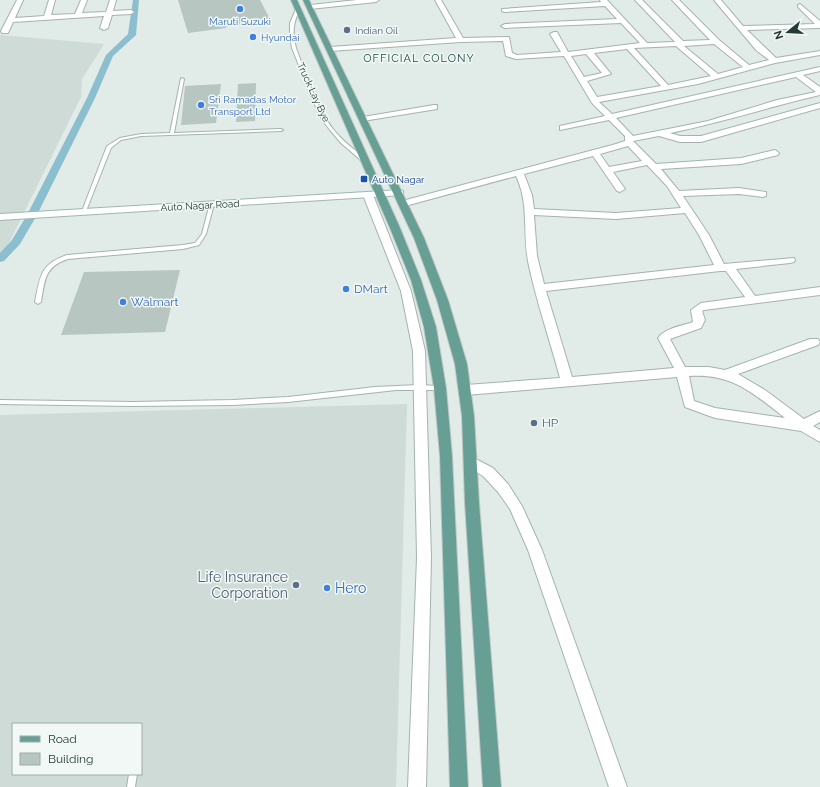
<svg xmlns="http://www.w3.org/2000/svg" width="820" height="787" font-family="Raleway,sans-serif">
<rect width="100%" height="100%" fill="#e1ebe7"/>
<g fill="#cfdbd7" fill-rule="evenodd">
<path d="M 0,35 L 104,44 L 82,79 L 81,97 L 0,261 Z"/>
<path d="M 407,404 L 396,787 L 0,787 L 0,415 ZM 13,724 L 141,724 L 141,774 L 13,774 Z"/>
</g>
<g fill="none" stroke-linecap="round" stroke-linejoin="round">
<path fill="#8bbece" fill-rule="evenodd" d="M 133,0 L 139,0 L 136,35 L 113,56 L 95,98 L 37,215 L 20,244 L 4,261 L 0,262 L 0,253 L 12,240 L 27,215 L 87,98 L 106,55 L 128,34 Z"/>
</g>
<g fill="#b7c6c1">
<path d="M 178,0 L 260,0 L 271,21 L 241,25 L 227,23 L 226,28 L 188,33 Z"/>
<path d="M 256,83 L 255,121 L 236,122 L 238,84 Z"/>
<path d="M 221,84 L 216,123 L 181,125 L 185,86 Z"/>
<path d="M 180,270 L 165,332 L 61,335 L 84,272 Z"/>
</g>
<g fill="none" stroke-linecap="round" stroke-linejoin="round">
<defs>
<g id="lane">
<path d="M 297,7 L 300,8 C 293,24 292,31 296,48 C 306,74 316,107 333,129 C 342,141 355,150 367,160 L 367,162 L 363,162 L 341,143 L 330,130 L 323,121 L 313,101 L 292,48 L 290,36 L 290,23 Z"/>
<path d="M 181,78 L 184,79 L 174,133 L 281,129 L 283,130 L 281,131 L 141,136 L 121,140 L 111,148 L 86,211 L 84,212 L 82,212 L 82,211 L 107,146 L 120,138 L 141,134 L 170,133 Z"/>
<path d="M 210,203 L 214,203 L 214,204 L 206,234 L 199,245 L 183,249 L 68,259 C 44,267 45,280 41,302 L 38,304 L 35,302 C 40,277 40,264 67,255 L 183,245 L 195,243 L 202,234 Z"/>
<path d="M 418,385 L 440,386 L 443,388 L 440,390 L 396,390 L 288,402 L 233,405 L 133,406 L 0,404 L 0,400 L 133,402 L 233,400 L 288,397 L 375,387 Z"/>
<path d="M 129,774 L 137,774 L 135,787 L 127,787 Z"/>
</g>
<g id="street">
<path d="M 17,0 L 23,0 L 15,18 L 44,16 L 49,0 L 55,0 L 51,15 L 75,14 L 81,0 L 87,0 L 82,13 L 106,12 L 110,0 L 116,0 L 113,11 L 131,10 L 134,12 L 131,14 L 112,15 L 108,28 L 104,30 L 100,28 L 104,16 L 13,22 L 8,33 L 2,33 L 1,31 Z"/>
<path d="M 357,0 L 379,0 L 376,2 L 310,9 L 307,7 L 310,5 Z"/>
<path d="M 435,0 L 441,0 L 463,38 L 509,37 L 512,53 L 517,55 L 561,52 L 550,34 L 554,32 L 557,32 L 568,52 L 640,43 L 621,23 L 505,28 L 501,26 L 505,24 L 617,19 L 605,6 L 504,12 L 502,11 L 502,9 L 601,2 L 600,0 L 607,0 L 647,43 L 675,42 L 635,0 L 642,0 L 683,41 L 710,40 L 672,0 L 679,0 L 719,40 L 749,65 L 769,60 L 756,50 L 714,0 L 721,0 L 743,26 L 815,24 L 798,7 L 798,5 L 800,4 L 820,21 L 820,28 L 747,30 L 776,58 L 820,51 L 820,55 L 775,63 L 698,84 L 599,102 L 612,114 L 820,67 L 820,71 L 803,75 L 820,87 L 820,95 C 769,107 720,123 670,133 L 680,136 L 701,136 L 820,103 L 820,108 L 701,142 L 680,142 L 659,136 L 633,141 L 656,164 L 741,158 L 775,150 L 779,153 L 778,155 L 741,164 L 661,169 L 679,191 L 739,188 L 766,192 L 766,196 L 763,197 L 739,194 L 683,196 L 709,235 L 724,264 L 794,258 L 795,260 L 794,262 L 790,263 L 736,269 L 755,296 L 820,287 L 820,295 L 704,310 L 702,311 L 705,320 L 701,328 L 670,339 L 685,367 L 709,367 L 725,370 L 810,339 L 818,339 L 820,342 L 818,345 L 738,374 L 765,390 L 804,419 L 820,411 L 820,422 L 813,426 L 820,430 L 820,442 L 801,431 L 715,418 L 685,407 L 677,377 L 466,395 L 462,393 L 460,390 L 462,387 L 466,385 L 560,378 C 550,341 537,303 529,266 C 522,236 530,205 516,176 L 405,206 L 400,203 L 402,201 L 616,144 L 625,141 L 625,136 L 609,120 L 560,130 L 560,126 L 605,116 L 592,103 L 564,56 L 516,59 L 506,56 L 503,41 L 461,42 L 330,51 L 326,49 L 330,47 L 456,38 ZM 714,44 L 743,67 L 718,74 L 684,46 ZM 676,46 L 711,76 L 668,85 L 634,48 ZM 627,49 L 661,86 L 597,97 L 587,81 L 611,74 L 594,53 ZM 586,54 L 602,73 L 584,77 L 571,56 ZM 796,77 L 816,92 L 777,100 L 708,121 L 633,136 L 616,118 ZM 628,146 L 642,161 L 609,167 L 600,154 ZM 593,156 L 617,191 L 620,192 L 625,189 L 613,172 L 647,165 L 667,186 L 681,208 L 616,213 L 534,209 L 532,195 L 524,174 ZM 685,213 L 699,235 L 714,265 L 544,284 L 537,256 L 534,215 L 616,219 ZM 720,271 L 726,271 L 745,297 L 701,303 L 691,310 L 693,322 C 682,326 665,328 658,338 L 674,368 L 572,377 L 546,291 ZM 689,376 C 732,373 753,393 785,418 L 715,408 L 694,401 Z"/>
<path d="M 434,105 L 437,105 L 437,109 L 363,121 L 359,119 L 363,117 Z"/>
<path d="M 368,192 L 373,195 L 411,291 L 425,351 L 431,558 L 426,787 L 408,787 L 417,558 L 413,351 L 401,291 L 363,195 Z"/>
<path d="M 470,456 L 493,468 L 508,484 L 522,506 L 542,550 L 627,787 L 609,787 L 528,550 L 510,509 L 498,492 L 483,476 L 465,465 L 464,461 L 465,457 Z"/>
</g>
<path id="secondary" d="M 400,190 L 403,191 L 403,195 L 0,220 L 0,214 Z"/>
<g id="primary">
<path d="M 291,0 L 297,0 L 400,228 L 421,280 L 436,327 L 446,388 L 452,456 L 468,787 L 450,787 L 440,456 L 434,388 L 424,327 L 411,280 L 390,228 Z"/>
<path d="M 303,0 L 309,0 L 424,238 L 448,300 L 467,364 L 474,416 L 479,503 L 501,787 L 483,787 L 465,503 L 462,416 L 455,364 L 437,300 L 414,238 Z"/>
</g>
</defs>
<use href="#lane" stroke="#a4b3ae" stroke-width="2"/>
<use href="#street" stroke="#a4b3ae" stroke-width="2"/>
<use href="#secondary" stroke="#a0b6b0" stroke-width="2"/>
<use href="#primary" stroke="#c1c8c7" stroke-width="2"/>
<use href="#lane" fill="#fff" fill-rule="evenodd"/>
<use href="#street" fill="#fff" fill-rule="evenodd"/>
<use href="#secondary" fill="#fff" fill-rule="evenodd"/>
<use href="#primary" fill="#679f95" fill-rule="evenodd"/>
</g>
<g fill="#3f7fe0" stroke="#f1f8f5" stroke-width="1.5">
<circle cx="240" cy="9" r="4"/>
<circle cx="253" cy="37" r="4"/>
<circle cx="201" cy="105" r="4"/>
<circle cx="346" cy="289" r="4"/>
<circle cx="123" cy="302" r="4"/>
<circle cx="327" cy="588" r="4"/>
</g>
<g fill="#5c6f8a" stroke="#f1f8f5" stroke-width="1.5">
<circle cx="347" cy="30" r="4"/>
<circle cx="534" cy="423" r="4"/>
<circle cx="296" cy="585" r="4"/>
</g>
<rect fill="#1a4fb4" stroke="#f1f8f5" stroke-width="1.5" x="360" y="175" width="8" height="8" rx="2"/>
<g text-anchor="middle" stroke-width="3" stroke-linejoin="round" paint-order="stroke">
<g font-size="10" fill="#366cbe" stroke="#f1f8f5" text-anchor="start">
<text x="240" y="25" text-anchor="middle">Maruti Suzuki</text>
<text x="261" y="41">Hyundai</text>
<text x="209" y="103">Sri Ramadas Motor<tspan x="209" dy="12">Transport Ltd</tspan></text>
</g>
<g font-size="10" fill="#4e5e75" stroke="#f1f8f5" text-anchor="start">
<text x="355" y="34">Indian Oil</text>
</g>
<g font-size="10" fill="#223b36" stroke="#f1f8f5">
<text transform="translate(314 92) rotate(65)" y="4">Truck Lay Bye</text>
<text transform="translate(200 205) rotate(-3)" y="4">Auto Nagar Road</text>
</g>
<g font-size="10" fill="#164399" stroke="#f1f8f5" text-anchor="start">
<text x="372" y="183">Auto Nagar</text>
</g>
<g font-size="11" letter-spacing="1" fill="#1f4c45" stroke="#f1f8f5">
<text x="419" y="62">OFFICIAL COLONY</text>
</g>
<g font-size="12" fill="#366cbe" stroke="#f1f8f5" text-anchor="start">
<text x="354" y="293">DMart</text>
<text x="131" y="306">Walmart</text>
</g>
<g font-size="12" fill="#4e5e75" stroke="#f1f8f5" text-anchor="start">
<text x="542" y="427">HP</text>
</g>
<g font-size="14" fill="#4e5e75" stroke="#f1f8f5" text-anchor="end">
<text x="288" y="582">Life Insurance<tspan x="288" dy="16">Corporation</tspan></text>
</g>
<g font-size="14" fill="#366cbe" stroke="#f1f8f5" text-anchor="start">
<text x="335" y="593">Hero</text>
</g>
</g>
<rect x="12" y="723" width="130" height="52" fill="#f1f8f5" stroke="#9eaca9"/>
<rect x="20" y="736" width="20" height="6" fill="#679f95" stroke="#9eaca9"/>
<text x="48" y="743" font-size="12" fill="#223b36">Road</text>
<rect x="20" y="753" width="20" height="12" fill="#b7c6c1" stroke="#9eaca9"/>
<text x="48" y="763" font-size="12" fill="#223b36">Building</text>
<g transform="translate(788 32) rotate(252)" stroke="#f1f8f5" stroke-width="3" paint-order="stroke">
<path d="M0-3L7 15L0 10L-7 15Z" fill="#223b36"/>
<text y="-6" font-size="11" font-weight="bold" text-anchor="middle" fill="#223b36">N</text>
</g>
</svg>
